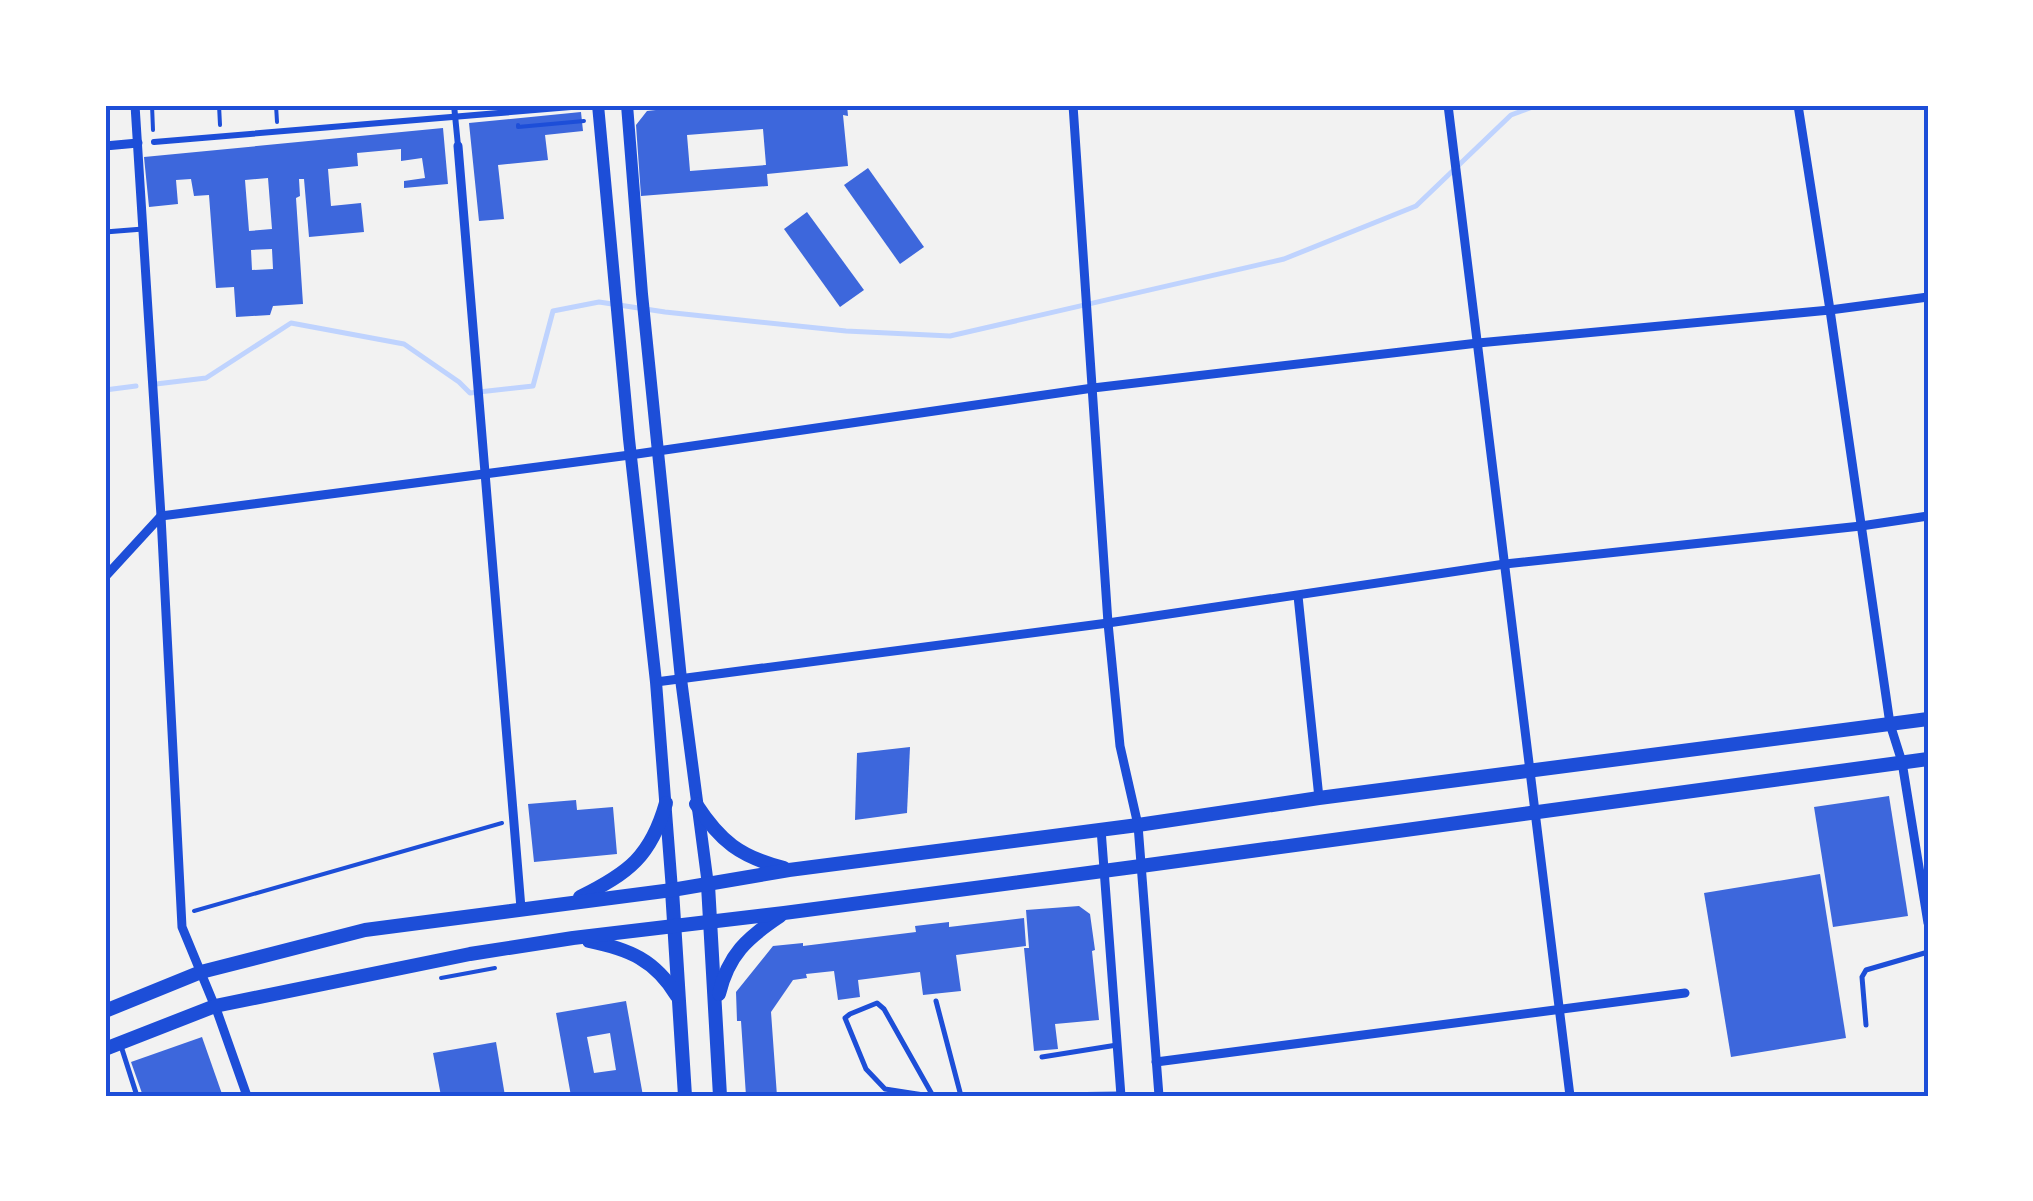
<svg xmlns="http://www.w3.org/2000/svg" width="2033" height="1201" font-family="'Varela Round',sans-serif">
<rect width="100%" height="100%" fill="#f2f2f2"/>
<g fill="none" stroke-linecap="round" stroke-linejoin="round">
<g stroke="#bfd3fe" stroke-width="5">
<path d="M 156,384 L 206,378 L 291,323 L 404,344 L 459,382 L 470,393 L 533,386 L 553,311 L 599,302 L 665,312 L 846,331 L 950,336 L 1284,259 L 1416,206 L 1511,115 L 1538,105"/>
<path d="M 105,390 L 136,386"/>
</g>
</g>
<g fill="#3d67dc" fill-rule="evenodd">
<path d="M 700,105 L 847,105 L 848,116 L 843,115 L 848,166 L 767,174 L 768,186 L 641,196 L 636,125 L 647,111 ZM 763,129 L 766,165 L 690,171 L 687,135 Z"/>
<path d="M 581,112 L 583,131 L 545,135 L 548,160 L 498,165 L 504,219 L 479,221 L 469,123 Z"/>
<path d="M 443,128 L 448,184 L 404,188 L 404,181 L 425,178 L 422,158 L 401,161 L 401,149 L 357,153 L 358,166 L 328,169 L 331,206 L 361,203 L 364,232 L 309,237 L 304,179 L 299,179 L 300,196 L 296,198 L 303,304 L 273,306 L 270,315 L 236,317 L 234,287 L 216,288 L 209,195 L 194,196 L 191,179 L 176,180 L 178,204 L 149,207 L 144,157 ZM 268,178 L 272,229 L 249,231 L 245,180 ZM 272,249 L 273,269 L 252,270 L 251,250 Z"/>
<path d="M 868,168 L 924,247 L 900,264 L 844,185 Z"/>
<path d="M 807,212 L 864,290 L 840,307 L 784,229 Z"/>
<path d="M 910,747 L 907,813 L 855,820 L 857,753 Z"/>
<path d="M 1889,796 L 1908,916 L 1833,927 L 1814,807 Z"/>
<path d="M 576,800 L 577,810 L 613,807 L 617,854 L 534,862 L 528,804 Z"/>
<path d="M 1820,874 L 1846,1038 L 1731,1057 L 1704,893 Z"/>
<path d="M 1079,906 L 1090,914 L 1095,950 L 1092,951 L 1099,1020 L 1055,1024 L 1058,1049 L 1034,1051 L 1024,948 L 1029,948 L 1026,910 Z"/>
<path d="M 1024,918 L 1026,946 L 956,955 L 961,991 L 923,995 L 920,972 L 858,980 L 860,997 L 838,1000 L 834,971 L 806,974 L 807,978 L 793,980 L 771,1012 L 777,1096 L 746,1096 L 741,1021 L 737,1021 L 736,992 L 773,946 L 803,943 L 803,946 L 916,932 L 915,926 L 949,922 L 949,927 Z"/>
<path d="M 626,1001 L 643,1096 L 571,1096 L 556,1013 ZM 610,1033 L 616,1070 L 594,1073 L 587,1037 Z"/>
<path d="M 202,1037 L 222,1094 L 143,1096 L 131,1062 Z"/>
<path d="M 496,1042 L 505,1096 L 441,1096 L 433,1053 Z"/>
</g>
<g fill="none" stroke-linecap="round" stroke-linejoin="round">
<g stroke="#1d4ed8" stroke-width="4">
<path d="M 152,105 L 153,130"/>
<path d="M 219,105 L 220,125"/>
<path d="M 276,105 L 277,122"/>
<path d="M 518,125 L 518,127 L 584,121"/>
<path d="M 194,911 L 502,823"/>
<path d="M 441,978 L 495,968"/>
</g>
<g stroke="#1d4ed8" stroke-width="5">
<path d="M 105,232 L 143,229"/>
<path d="M 936,1001 L 961,1096"/>
<path d="M 1866,1025 L 1862,977 L 1866,970 L 1928,952"/>
<path d="M 121,1046 L 137,1096"/>
<path d="M 1042,1057 L 1117,1045"/>
<path d="M 113,1096 L 115,1096"/>
<path d="M 930,1096 L 885,1089 L 866,1069 L 845,1018 L 850,1014 L 877,1003 L 884,1009 L 933,1096"/>
<path d="M 985,1096 L 1121,1094"/>
</g>
<g stroke="#1d4ed8" stroke-width="6">
<path d="M 454,105 L 458,146"/>
<path d="M 154,142 L 583,106"/>
</g>
<g stroke="#1d4ed8" stroke-width="9">
<path d="M 135,105 L 161,516 L 182,927 L 218,1014 L 247,1096"/>
<path d="M 1073,105 L 1108,623 L 1120,746 L 1138,825 L 1159,1096"/>
<path d="M 1448,105 L 1570,1096"/>
<path d="M 1798,105 L 1830,310 L 1890,724 L 1902,762 L 1928,923"/>
<path d="M 105,146 L 138,143"/>
<path d="M 458,146 L 521,908"/>
<path d="M 105,577 L 161,516 L 630,455 L 1093,388 L 1478,343 L 1830,310 L 1928,297"/>
<path d="M 1298,596 L 1319,798"/>
<path d="M 656,682 L 1108,623 L 1505,564 L 1861,526 L 1928,516"/>
<path d="M 1101,829 L 1121,1096"/>
<path d="M 1156,1062 L 1685,993"/>
</g>
<g stroke="#1d4ed8" stroke-width="12">
<path d="M 598,105 L 629,439 L 656,682 L 672,890"/>
<path d="M 627,105 L 642,294 L 681,679 L 708,885"/>
</g>
<g stroke="#1d4ed8" stroke-width="14">
<path d="M 696,804 C 720,841 740,857 784,868"/>
<path d="M 708,885 L 720,1096"/>
<path d="M 672,890 L 685,1096"/>
<path d="M 580,897 C 629,873 651,856 666,803"/>
<path d="M 589,941 C 629,949 655,960 677,996"/>
<path d="M 719,994 C 728,955 747,938 780,916"/>
<path d="M 105,1011 L 201,972 L 365,930 L 672,890 L 789,870 L 1138,825 L 1319,798 L 1928,719"/>
<path d="M 105,1049 L 215,1006 L 470,954 L 573,938 L 784,913 L 1141,866 L 1928,759"/>
</g>
</g>
<rect width="2033" height="1201" fill="none" stroke="#ffffff" stroke-width="215"/>
<rect x="108" y="108" width="1818" height="986" fill="none" stroke="#1d4ed8" stroke-width="4"/>
</svg>
